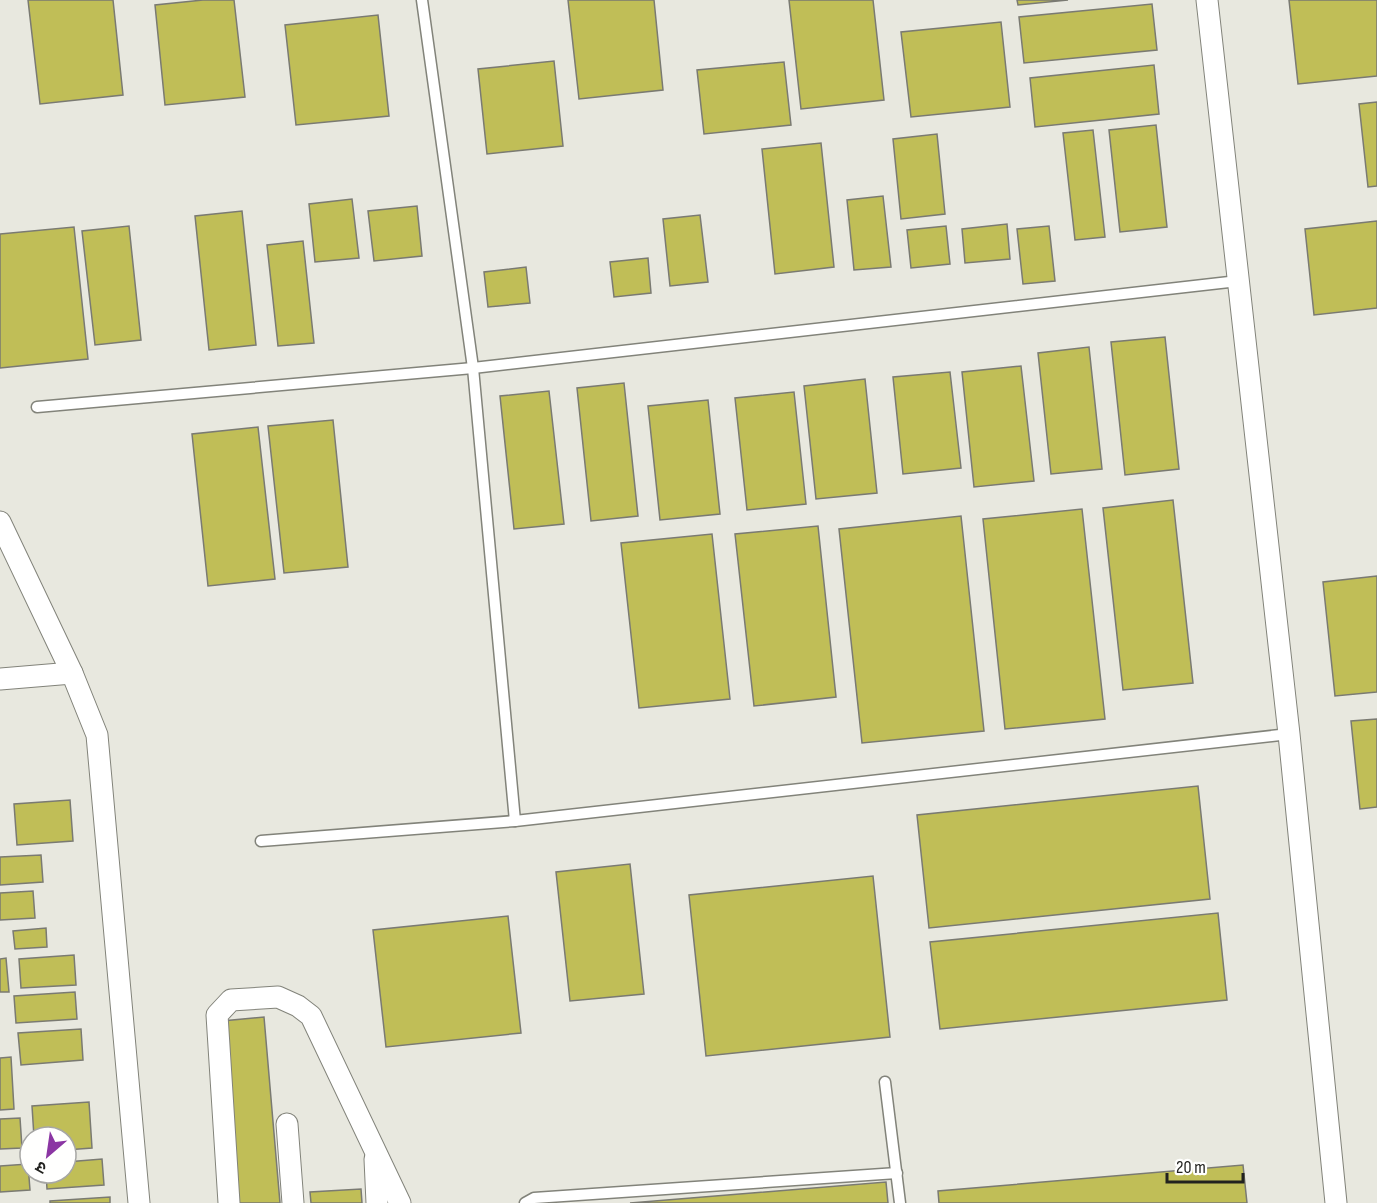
<svg xmlns="http://www.w3.org/2000/svg" width="1377" height="1203" font-family="'Sofia Sans Condensed','Noto Sans Devanagari',sans-serif">
<rect width="100%" height="100%" fill="#e8e8df"/>
<g fill="#c0be57" stroke="#7a7a72" stroke-width="1.5">
<path d="M 28,0 L 113,0 L 123,95 L 40,104 Z"/>
<path d="M 203,0 L 234,0 L 245,97 L 165,105 L 155,5 Z"/>
<path d="M 568,0 L 654,0 L 663,90 L 579,99 Z"/>
<path d="M 789,0 L 873,0 L 884,100 L 801,109 Z"/>
<path d="M 1017,0 L 1068,0 L 1018,5 Z"/>
<path d="M 1289,0 L 1377,0 L 1377,76 L 1298,84 Z"/>
<path d="M 1152,4 L 1157,50 L 1024,63 L 1019,17 Z"/>
<path d="M 378,15 L 389,116 L 296,125 L 285,25 Z"/>
<path d="M 1001,22 L 1010,107 L 911,117 L 901,32 Z"/>
<path d="M 554,61 L 563,146 L 487,154 L 478,69 Z"/>
<path d="M 784,62 L 791,125 L 704,134 L 697,70 Z"/>
<path d="M 1154,65 L 1159,114 L 1035,127 L 1030,78 Z"/>
<path d="M 1377,102 L 1377,186 L 1368,187 L 1359,104 Z"/>
<path d="M 1156,125 L 1167,227 L 1120,232 L 1109,130 Z"/>
<path d="M 1093,130 L 1105,237 L 1075,240 L 1063,133 Z"/>
<path d="M 937,134 L 945,214 L 901,219 L 893,139 Z"/>
<path d="M 821,143 L 834,267 L 775,274 L 762,149 Z"/>
<path d="M 883,196 L 891,267 L 854,270 L 847,200 Z"/>
<path d="M 352,199 L 359,258 L 315,262 L 309,204 Z"/>
<path d="M 417,206 L 422,256 L 374,261 L 368,211 Z"/>
<path d="M 242,211 L 256,345 L 209,350 L 195,216 Z"/>
<path d="M 700,215 L 708,282 L 670,286 L 663,219 Z"/>
<path d="M 1377,221 L 1377,308 L 1314,315 L 1305,229 Z"/>
<path d="M 1007,224 L 1010,259 L 965,263 L 962,229 Z"/>
<path d="M 129,226 L 141,340 L 95,345 L 82,231 Z"/>
<path d="M 946,226 L 950,264 L 911,268 L 907,230 Z"/>
<path d="M 1049,226 L 1055,281 L 1023,284 L 1017,229 Z"/>
<path d="M 74,227 L 88,359 L 0,368 L 0,234 Z"/>
<path d="M 303,241 L 314,343 L 278,346 L 267,245 Z"/>
<path d="M 648,258 L 651,293 L 614,297 L 610,262 Z"/>
<path d="M 526,267 L 530,303 L 488,307 L 484,272 Z"/>
<path d="M 1165,337 L 1179,469 L 1125,475 L 1111,342 Z"/>
<path d="M 1089,347 L 1102,469 L 1051,474 L 1038,353 Z"/>
<path d="M 1021,366 L 1034,481 L 974,487 L 962,372 Z"/>
<path d="M 950,372 L 961,468 L 903,474 L 893,377 Z"/>
<path d="M 865,379 L 877,493 L 816,499 L 804,386 Z"/>
<path d="M 624,383 L 638,516 L 591,521 L 577,388 Z"/>
<path d="M 549,391 L 564,524 L 514,529 L 500,396 Z"/>
<path d="M 794,392 L 806,504 L 747,510 L 735,398 Z"/>
<path d="M 708,400 L 720,514 L 660,520 L 648,406 Z"/>
<path d="M 333,420 L 348,567 L 284,573 L 268,426 Z"/>
<path d="M 258,427 L 275,579 L 208,586 L 192,434 Z"/>
<path d="M 1173,500 L 1193,683 L 1123,690 L 1103,508 Z"/>
<path d="M 1082,509 L 1105,719 L 1005,729 L 983,519 Z"/>
<path d="M 961,516 L 984,731 L 862,743 L 839,529 Z"/>
<path d="M 818,526 L 836,697 L 754,706 L 735,534 Z"/>
<path d="M 712,534 L 730,699 L 639,708 L 621,543 Z"/>
<path d="M 1377,576 L 1377,692 L 1335,696 L 1323,582 Z"/>
<path d="M 1377,719 L 1377,807 L 1360,809 L 1351,721 Z"/>
<path d="M 1198,786 L 1210,899 L 929,928 L 917,815 Z"/>
<path d="M 70,800 L 73,841 L 17,845 L 14,804 Z"/>
<path d="M 41,855 L 43,882 L 0,885 L 0,857 Z"/>
<path d="M 630,864 L 644,994 L 570,1001 L 556,872 Z"/>
<path d="M 873,876 L 890,1037 L 706,1056 L 689,895 Z"/>
<path d="M 33,891 L 35,918 L 0,920 L 0,893 Z"/>
<path d="M 1218,913 L 1227,1000 L 940,1029 L 930,942 Z"/>
<path d="M 508,916 L 521,1033 L 386,1047 L 373,930 Z"/>
<path d="M 46,928 L 47,947 L 15,949 L 13,931 Z"/>
<path d="M 74,955 L 76,985 L 21,988 L 19,959 Z"/>
<path d="M 6,958 L 9,992 L 0,992 L 0,959 Z"/>
<path d="M 75,992 L 77,1019 L 16,1023 L 14,996 Z"/>
<path d="M 264,1017 L 280,1203 L 237,1203 L 222,1021 Z"/>
<path d="M 81,1029 L 83,1060 L 21,1065 L 18,1033 Z"/>
<path d="M 11,1057 L 14,1109 L 0,1110 L 0,1058 Z"/>
<path d="M 89,1102 L 92,1148 L 66,1150 L 66,1137 L 34,1137 L 32,1106 Z"/>
<path d="M 20,1118 L 22,1148 L 0,1149 L 0,1119 Z"/>
<path d="M 102,1159 L 104,1185 L 47,1189 L 46,1173 L 66,1173 L 66,1162 Z"/>
<path d="M 28,1164 L 30,1190 L 0,1192 L 0,1166 Z"/>
<path d="M 1243,1165 L 1247,1203 L 939,1203 L 938,1191 Z"/>
<path d="M 886,1182 L 888,1203 L 630,1203 Z"/>
<path d="M 361,1189 L 362,1203 L 311,1203 L 310,1192 Z"/>
<path d="M 110,1197 L 110,1203 L 50,1203 L 50,1201 Z"/>
</g>
<g fill="none" stroke-linecap="round" stroke-linejoin="round">
<defs>
<g id="lane">
<path d="M 422,0 L 473,368 L 515,821"/>
<path d="M 37,407 L 473,368 L 1238,281"/>
<path d="M 261,841 L 515,821 L 1289,734"/>
<path d="M 885,1082 L 900,1203"/>
<path d="M 525,1203 L 534,1198 L 897,1173"/>
</g>
<g id="street">
<path d="M 1207,0 L 1289,734 L 1336,1203"/>
<path d="M 0,522 L 72,673 L 97,735 L 139,1203"/>
<path d="M 0,679 L 72,673"/>
<path d="M 287,1124 L 293,1203"/>
<path d="M 375,1159 L 377,1203"/>
<path d="M 229,1203 L 217,1015 L 231,1000 L 278,997 L 298,1006 L 311,1016 L 400,1203"/>
</g>
</defs>
<use href="#lane" stroke="#82837a" stroke-width="13"/>
<use href="#street" stroke="#82837a" stroke-width="23"/>
<use href="#lane" stroke="#fff" stroke-width="10"/>
<use href="#street" stroke="#fff" stroke-width="21"/>
</g>
<g transform="translate(48 1155) rotate(209)"><circle r="28" fill="#fffffe" stroke="#a7a7a5" stroke-width="1.5"/>
<path d="M0-4.5L10 22L0 15L-10 22Z" fill="#8b36a3"/>
<text y="-9" font-size="16" font-weight="bold" text-anchor="middle" fill="#22221f">उ</text>
</g>
<path d="M1167 1173v9h76v-9" fill="none" stroke="#22221f" stroke-width="3"/>
<text x="1176" y="1173" font-size="18" fill="#22221f" stroke="#fffffe" stroke-width="4.5" paint-order="stroke">20 m</text>
</svg>
